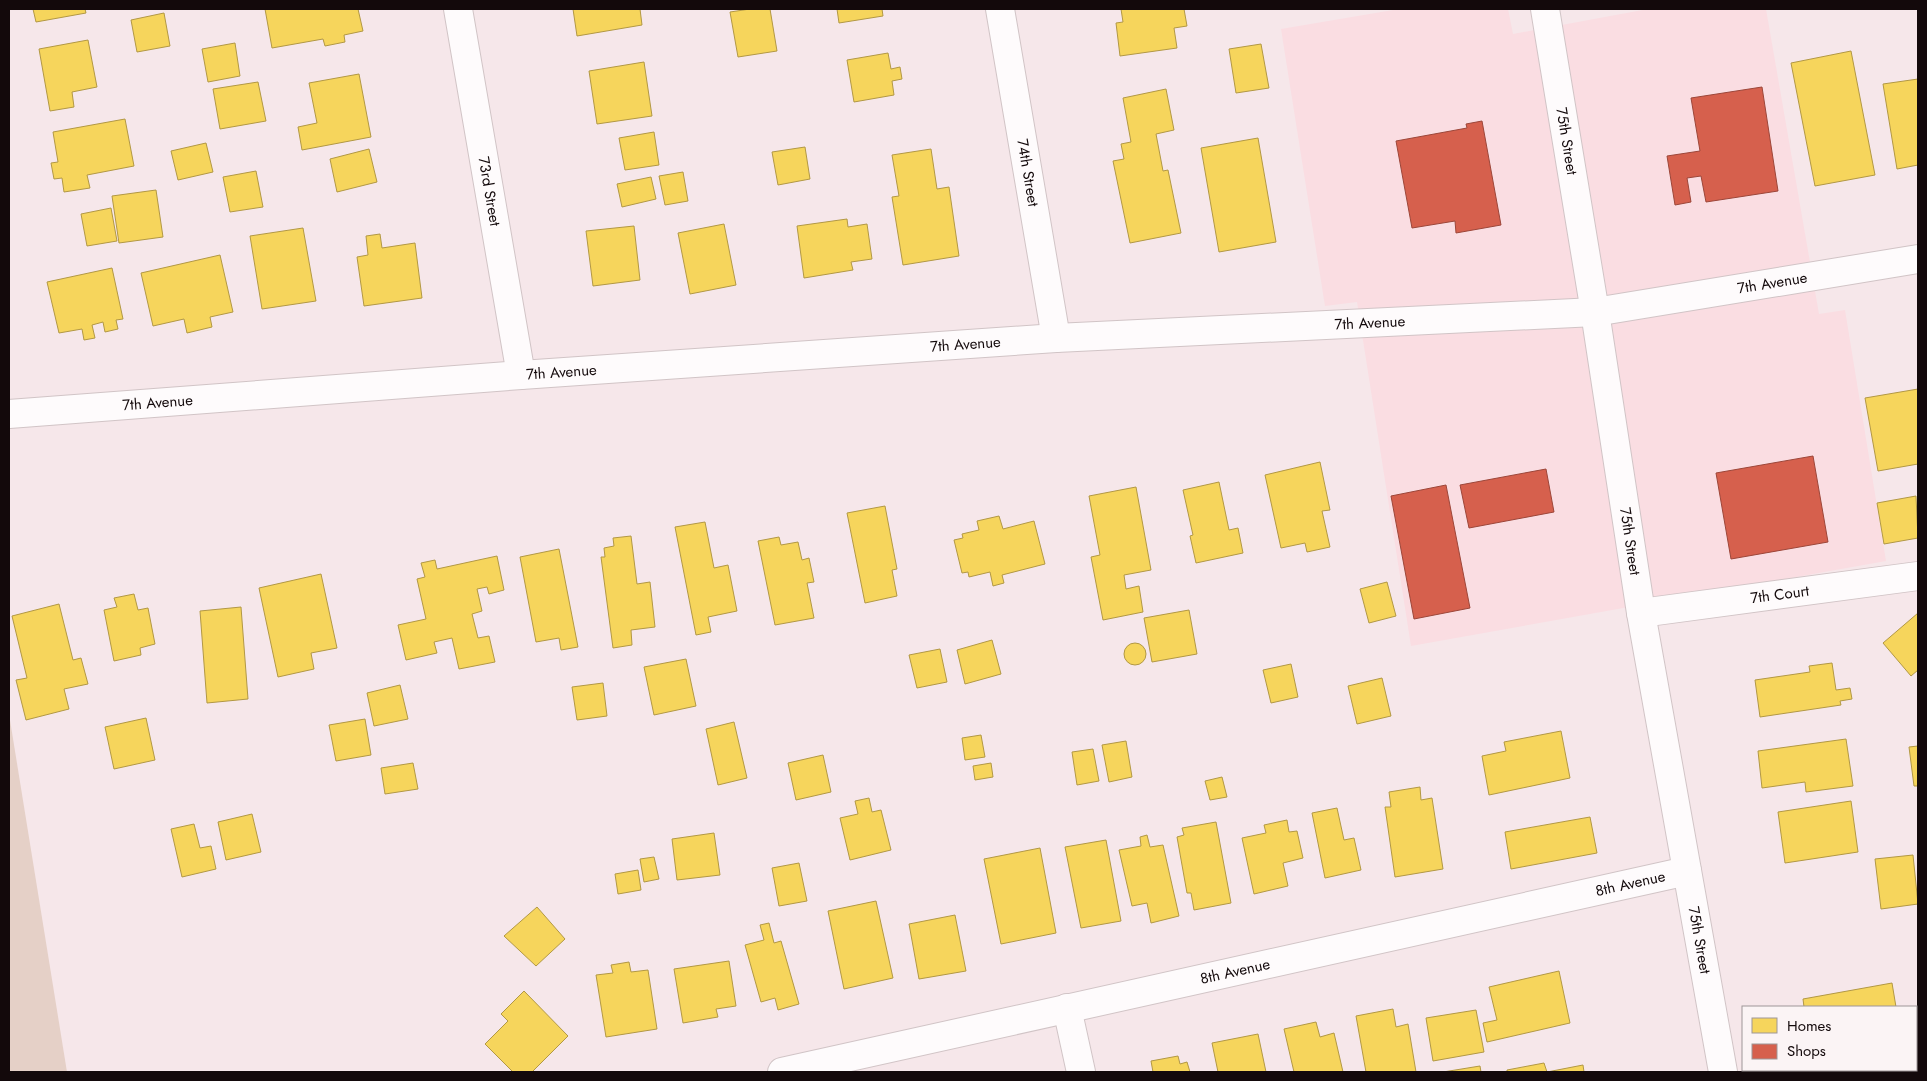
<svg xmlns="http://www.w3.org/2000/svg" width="1927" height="1081" font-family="Jost,sans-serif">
<rect width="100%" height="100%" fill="#f6e7ea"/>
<path fill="#fadde2" d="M 1399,9 L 1508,9 L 1513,34 L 1648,9 L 1766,9 L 1819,314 L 1845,310 L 1886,561 L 1411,646 L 1357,302 L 1325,306 L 1281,29 Z"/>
<path fill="#e5d0c7" d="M 9,714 L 67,1072 L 9,1072 Z"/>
<g fill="#f6d55c" stroke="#b29844">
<path d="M 33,9 L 85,9 L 86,13 L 36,22 Z"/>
<path d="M 265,9 L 358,9 L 363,31 L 344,35 L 345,42 L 325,46 L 323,39 L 272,48 Z"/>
<path d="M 573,9 L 640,9 L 642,25 L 577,36 Z"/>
<path d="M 750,9 L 770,9 L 777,51 L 738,57 L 730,12 Z"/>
<path d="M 837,9 L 882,9 L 883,16 L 839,23 Z"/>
<path d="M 1121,9 L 1184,9 L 1187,26 L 1174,28 L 1177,48 L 1120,56 L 1116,23 L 1123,22 Z"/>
<path d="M 164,13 L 170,46 L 137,52 L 131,20 Z"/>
<path d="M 88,40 L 97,87 L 72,92 L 74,107 L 50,111 L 39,49 Z"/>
<path d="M 235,43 L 240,76 L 208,82 L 202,49 Z"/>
<path d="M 1261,44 L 1269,88 L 1236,93 L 1229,49 Z"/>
<path d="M 1851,51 L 1875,175 L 1815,186 L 1791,63 Z"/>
<path d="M 888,53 L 891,69 L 900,67 L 902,79 L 892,81 L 894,95 L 854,102 L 847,60 Z"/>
<path d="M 644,62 L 652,116 L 597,124 L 589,71 Z"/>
<path d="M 359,74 L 371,137 L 302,150 L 298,127 L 317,123 L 309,83 Z"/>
<path d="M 1918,79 L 1918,165 L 1897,169 L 1883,84 Z"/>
<path d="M 258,82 L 266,121 L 220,129 L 213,89 Z"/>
<path d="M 1166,89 L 1174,130 L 1156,134 L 1163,171 L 1168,170 L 1181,233 L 1130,243 L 1113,161 L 1124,159 L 1121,144 L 1131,142 L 1123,98 Z"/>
<path d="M 125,119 L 134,166 L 87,175 L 90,188 L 64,192 L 62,178 L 54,179 L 51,163 L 58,162 L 53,132 Z"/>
<path d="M 654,132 L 659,165 L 625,170 L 619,138 Z"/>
<path d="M 1258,138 L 1276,242 L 1219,252 L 1201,148 Z"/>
<path d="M 206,143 L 213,172 L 178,180 L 171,151 Z"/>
<path d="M 805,147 L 810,179 L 778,185 L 772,152 Z"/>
<path d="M 369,149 L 377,182 L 337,192 L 330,159 Z"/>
<path d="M 931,149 L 937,189 L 949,187 L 959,256 L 903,265 L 892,197 L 899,196 L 892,155 Z"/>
<path d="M 256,171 L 263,207 L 230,212 L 223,177 Z"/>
<path d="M 683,172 L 688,201 L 665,205 L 659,176 Z"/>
<path d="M 651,177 L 656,199 L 622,207 L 617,184 Z"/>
<path d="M 156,190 L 163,237 L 119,243 L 112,196 Z"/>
<path d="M 111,208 L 117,241 L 87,246 L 81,214 Z"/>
<path d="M 847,219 L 848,227 L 867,224 L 872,259 L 851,262 L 853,270 L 804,278 L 797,226 Z"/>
<path d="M 724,224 L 736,285 L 690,294 L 678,233 Z"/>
<path d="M 634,226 L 640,280 L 593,286 L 586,231 Z"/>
<path d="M 303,228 L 316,301 L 262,309 L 250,236 Z"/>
<path d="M 380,234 L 382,248 L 415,243 L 422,298 L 364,306 L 357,257 L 368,255 L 366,236 Z"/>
<path d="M 220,255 L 233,312 L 210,317 L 212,327 L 187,333 L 184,319 L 153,326 L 141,273 Z"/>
<path d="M 112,268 L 123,319 L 116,320 L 118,329 L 105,332 L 103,322 L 92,325 L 95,338 L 84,340 L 82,329 L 59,333 L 47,282 Z"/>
<path d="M 1918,389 L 1918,464 L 1878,471 L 1865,398 Z"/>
<path d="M 1320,462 L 1330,510 L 1322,511 L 1330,547 L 1307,552 L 1305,543 L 1281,548 L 1265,475 Z"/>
<path d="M 1219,482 L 1229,530 L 1238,528 L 1243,553 L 1196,563 L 1190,536 L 1193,535 L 1183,490 Z"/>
<path d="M 1136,487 L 1151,570 L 1124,575 L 1126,589 L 1139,586 L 1143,612 L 1103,620 L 1091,557 L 1100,555 L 1089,496 Z"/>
<path d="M 1916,496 L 1918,538 L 1884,544 L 1877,503 Z"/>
<path d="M 885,506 L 897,569 L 892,570 L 897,596 L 865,603 L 847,513 Z"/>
<path d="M 999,516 L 1003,529 L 1034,521 L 1045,564 L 1002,575 L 1004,583 L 993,586 L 990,572 L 969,577 L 968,572 L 962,573 L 954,540 L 963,538 L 962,534 L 979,530 L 977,521 Z"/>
<path d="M 705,522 L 714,568 L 728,565 L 737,611 L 708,617 L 711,632 L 696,635 L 675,527 Z"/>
<path d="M 631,536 L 637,584 L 650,582 L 655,627 L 631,630 L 632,645 L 613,648 L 601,557 L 605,557 L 604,548 L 614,546 L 613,538 Z"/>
<path d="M 779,537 L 781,545 L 798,542 L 802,560 L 809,558 L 814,582 L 807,583 L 814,618 L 775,625 L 758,541 Z"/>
<path d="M 559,549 L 578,647 L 561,650 L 559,638 L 536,642 L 520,557 Z"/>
<path d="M 497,556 L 504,590 L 489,594 L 487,587 L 477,589 L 482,611 L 472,614 L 478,638 L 489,636 L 495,662 L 459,669 L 452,638 L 434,642 L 437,653 L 406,660 L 398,625 L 426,619 L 417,579 L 425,577 L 421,563 L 435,560 L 437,569 Z"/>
<path d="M 321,574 L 337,648 L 311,653 L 314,669 L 278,677 L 259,588 Z"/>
<path d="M 1387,582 L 1396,616 L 1369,623 L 1360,589 Z"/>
<path d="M 134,594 L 138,610 L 148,608 L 155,644 L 140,648 L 141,655 L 114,661 L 104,610 L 117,607 L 114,598 Z"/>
<path d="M 59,604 L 73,660 L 81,658 L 88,684 L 64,689 L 69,709 L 26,720 L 16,680 L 27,678 L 12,616 Z"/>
<path d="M 241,607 L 248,699 L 207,703 L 200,611 Z"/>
<path d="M 1189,610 L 1197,654 L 1152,662 L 1144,618 Z"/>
<path d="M 1918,613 L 1918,670 L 1911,676 L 1883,643 Z"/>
<path d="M 992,640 L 1001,674 L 965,684 L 957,650 Z"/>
<circle cx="1135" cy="654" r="11"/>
<path d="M 940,649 L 947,682 L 917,688 L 909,655 Z"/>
<path d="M 686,659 L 696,706 L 654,715 L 644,667 Z"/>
<path d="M 1832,663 L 1836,690 L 1850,688 L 1852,699 L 1840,701 L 1841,705 L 1760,717 L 1755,680 L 1810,672 L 1809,666 Z"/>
<path d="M 1291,664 L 1298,697 L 1271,703 L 1263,670 Z"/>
<path d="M 1382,678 L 1391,716 L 1357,724 L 1348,686 Z"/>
<path d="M 603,683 L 607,716 L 577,720 L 572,687 Z"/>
<path d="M 400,685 L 408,719 L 374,726 L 367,693 Z"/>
<path d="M 146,718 L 155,760 L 114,769 L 105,727 Z"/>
<path d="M 365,719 L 371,755 L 336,761 L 329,725 Z"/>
<path d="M 734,722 L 747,778 L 718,785 L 706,729 Z"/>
<path d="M 1561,731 L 1570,778 L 1489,795 L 1482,756 L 1506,751 L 1504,742 Z"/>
<path d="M 981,735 L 985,757 L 965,760 L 962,738 Z"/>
<path d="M 1846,739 L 1853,786 L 1806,792 L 1805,782 L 1762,788 L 1758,751 Z"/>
<path d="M 1126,741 L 1132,777 L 1109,782 L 1102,745 Z"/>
<path d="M 1918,746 L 1918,786 L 1914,786 L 1909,747 Z"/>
<path d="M 1093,749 L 1099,781 L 1077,785 L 1072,752 Z"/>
<path d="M 823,755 L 831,792 L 796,800 L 788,763 Z"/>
<path d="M 413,763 L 418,789 L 385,794 L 381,768 Z"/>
<path d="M 991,763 L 993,777 L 975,780 L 973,766 Z"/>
<path d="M 1222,777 L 1227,797 L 1210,800 L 1205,781 Z"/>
<path d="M 1420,787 L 1421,800 L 1432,798 L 1443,869 L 1395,877 L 1385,807 L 1391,807 L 1389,792 Z"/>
<path d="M 869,798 L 872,812 L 881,810 L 891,850 L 850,860 L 840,818 L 858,814 L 855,801 Z"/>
<path d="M 1851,801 L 1858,852 L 1785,863 L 1778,812 Z"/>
<path d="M 1337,808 L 1344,840 L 1354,838 L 1361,870 L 1325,878 L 1312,813 Z"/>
<path d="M 252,814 L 261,852 L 226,860 L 218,822 Z"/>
<path d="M 1590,817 L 1597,853 L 1511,869 L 1505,832 Z"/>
<path d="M 1287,820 L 1289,832 L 1297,831 L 1303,858 L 1283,863 L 1288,886 L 1254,894 L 1242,838 L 1266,833 L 1264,825 Z"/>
<path d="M 1216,822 L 1231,903 L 1194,910 L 1191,893 L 1187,893 L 1177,837 L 1184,835 L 1182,828 Z"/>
<path d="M 194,824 L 200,848 L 211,846 L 216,869 L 182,877 L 171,829 Z"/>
<path d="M 714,833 L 720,875 L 677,880 L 672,839 Z"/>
<path d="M 1147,835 L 1150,847 L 1163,845 L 1179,916 L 1151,923 L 1147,903 L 1132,906 L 1119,850 L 1141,846 L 1140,837 Z"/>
<path d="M 1106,840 L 1121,921 L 1081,928 L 1065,847 Z"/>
<path d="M 1040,848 L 1056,933 L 1001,944 L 984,859 Z"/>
<path d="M 1913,855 L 1918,904 L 1881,909 L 1875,859 Z"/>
<path d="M 654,857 L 659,879 L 644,882 L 640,859 Z"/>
<path d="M 799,863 L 807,901 L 779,906 L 772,868 Z"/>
<path d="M 638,870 L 641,890 L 618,894 L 615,874 Z"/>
<path d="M 876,901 L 893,978 L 844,989 L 828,911 Z"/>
<path d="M 537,907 L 565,939 L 536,966 L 504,936 Z"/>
<path d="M 955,915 L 966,971 L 919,979 L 909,924 Z"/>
<path d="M 769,923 L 774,943 L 781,941 L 799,1004 L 778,1010 L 775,998 L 761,1002 L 745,945 L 764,940 L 760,925 Z"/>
<path d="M 729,961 L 736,1006 L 716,1009 L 718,1017 L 683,1023 L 674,969 Z"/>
<path d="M 629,962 L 631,972 L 648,970 L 657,1029 L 606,1037 L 596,975 L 613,973 L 611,965 Z"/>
<path d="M 1559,971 L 1570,1023 L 1487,1042 L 1483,1023 L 1497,1020 L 1489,987 Z"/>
<path d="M 1892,983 L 1896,1007 L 1804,1007 L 1803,999 Z"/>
<path d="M 524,991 L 568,1036 L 532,1072 L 513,1072 L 485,1044 L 508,1021 L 501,1014 Z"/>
<path d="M 1393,1009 L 1396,1027 L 1408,1024 L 1416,1072 L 1366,1072 L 1356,1016 Z"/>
<path d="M 1476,1010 L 1484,1052 L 1433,1061 L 1426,1018 Z"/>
<path d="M 1316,1022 L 1320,1037 L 1334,1033 L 1343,1072 L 1294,1072 L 1284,1029 Z"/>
<path d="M 1258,1034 L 1266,1072 L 1218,1072 L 1212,1043 Z"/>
<path d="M 1178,1056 L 1180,1064 L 1187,1062 L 1190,1072 L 1153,1072 L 1151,1061 Z"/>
<path d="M 1544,1063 L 1547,1072 L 1507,1072 L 1507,1070 Z"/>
<path d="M 1583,1065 L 1584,1072 L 1547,1072 Z"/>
<path d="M 1480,1066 L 1481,1072 L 1443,1072 Z"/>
<path d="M 1827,1070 L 1906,1070 L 1907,1072 L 1828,1072 Z"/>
</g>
<g fill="#d6604d" stroke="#9c4639">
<path d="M 1762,87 L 1778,191 L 1706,202 L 1701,176 L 1687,178 L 1691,202 L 1675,205 L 1667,156 L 1700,151 L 1691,98 Z"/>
<path d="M 1482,121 L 1501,225 L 1456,233 L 1455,221 L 1412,228 L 1396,141 L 1467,128 L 1466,124 Z"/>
<path d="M 1813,456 L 1828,542 L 1731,559 L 1716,473 Z"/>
<path d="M 1546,469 L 1554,512 L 1469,528 L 1460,485 Z"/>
<path d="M 1446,485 L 1470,608 L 1414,619 L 1391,496 Z"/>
</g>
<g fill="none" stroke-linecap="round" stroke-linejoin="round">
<defs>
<g id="minor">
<path id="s1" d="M 458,9 L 521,375"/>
<path id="s2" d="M 1000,9 L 1056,338"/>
<path id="s3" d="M 1545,9 L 1595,312 L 1641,613 L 1723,1072"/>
<path id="s4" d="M 9,414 L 521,375 L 1056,338 L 1595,312 L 1918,259"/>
<path id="s5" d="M 1641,613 L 1918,576"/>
<path d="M 1067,1008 L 1081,1072"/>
<path id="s6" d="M 782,1072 L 1687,871"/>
</g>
</defs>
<use href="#minor" stroke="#d1c4c6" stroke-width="30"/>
<use href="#minor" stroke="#fefbfc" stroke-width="28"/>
</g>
<g text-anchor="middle" stroke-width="5" stroke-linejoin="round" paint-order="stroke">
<g font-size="15" fill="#13090b" stroke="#fbf4f5">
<text dy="5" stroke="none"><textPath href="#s3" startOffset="134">75th Street</textPath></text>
<text dy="5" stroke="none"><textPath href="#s2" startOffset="166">74th Street</textPath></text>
<text dy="5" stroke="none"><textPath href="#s1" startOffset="185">73rd Street</textPath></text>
<text dy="5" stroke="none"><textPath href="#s4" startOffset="1769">7th Avenue</textPath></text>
<text dy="5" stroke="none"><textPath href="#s4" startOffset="1364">7th Avenue</textPath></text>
<text dy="5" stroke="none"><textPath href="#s4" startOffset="959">7th Avenue</textPath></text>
<text dy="5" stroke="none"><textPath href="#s4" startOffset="554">7th Avenue</textPath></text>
<text dy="5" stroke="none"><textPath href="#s4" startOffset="149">7th Avenue</textPath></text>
<text dy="5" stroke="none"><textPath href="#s3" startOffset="539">75th Street</textPath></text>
<text dy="5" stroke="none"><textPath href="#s5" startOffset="140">7th Court</textPath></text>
<text dy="5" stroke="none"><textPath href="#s6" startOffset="869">8th Avenue</textPath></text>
<text dy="5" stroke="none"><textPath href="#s3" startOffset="944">75th Street</textPath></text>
<text dy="5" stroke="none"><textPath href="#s6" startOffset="464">8th Avenue</textPath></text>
</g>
</g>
<rect width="1927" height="1081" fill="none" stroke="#13090b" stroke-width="20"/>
<rect x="1742" y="1006" width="175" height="65" fill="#fbf4f5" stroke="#9e9697"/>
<rect x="1752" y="1018" width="25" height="15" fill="#f6d55c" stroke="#9e9697"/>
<text x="1787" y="1031" font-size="15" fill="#13090b">Homes</text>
<rect x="1752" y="1044" width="25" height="15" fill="#d6604d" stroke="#9e9697"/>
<text x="1787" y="1056" font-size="15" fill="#13090b">Shops</text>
</svg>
